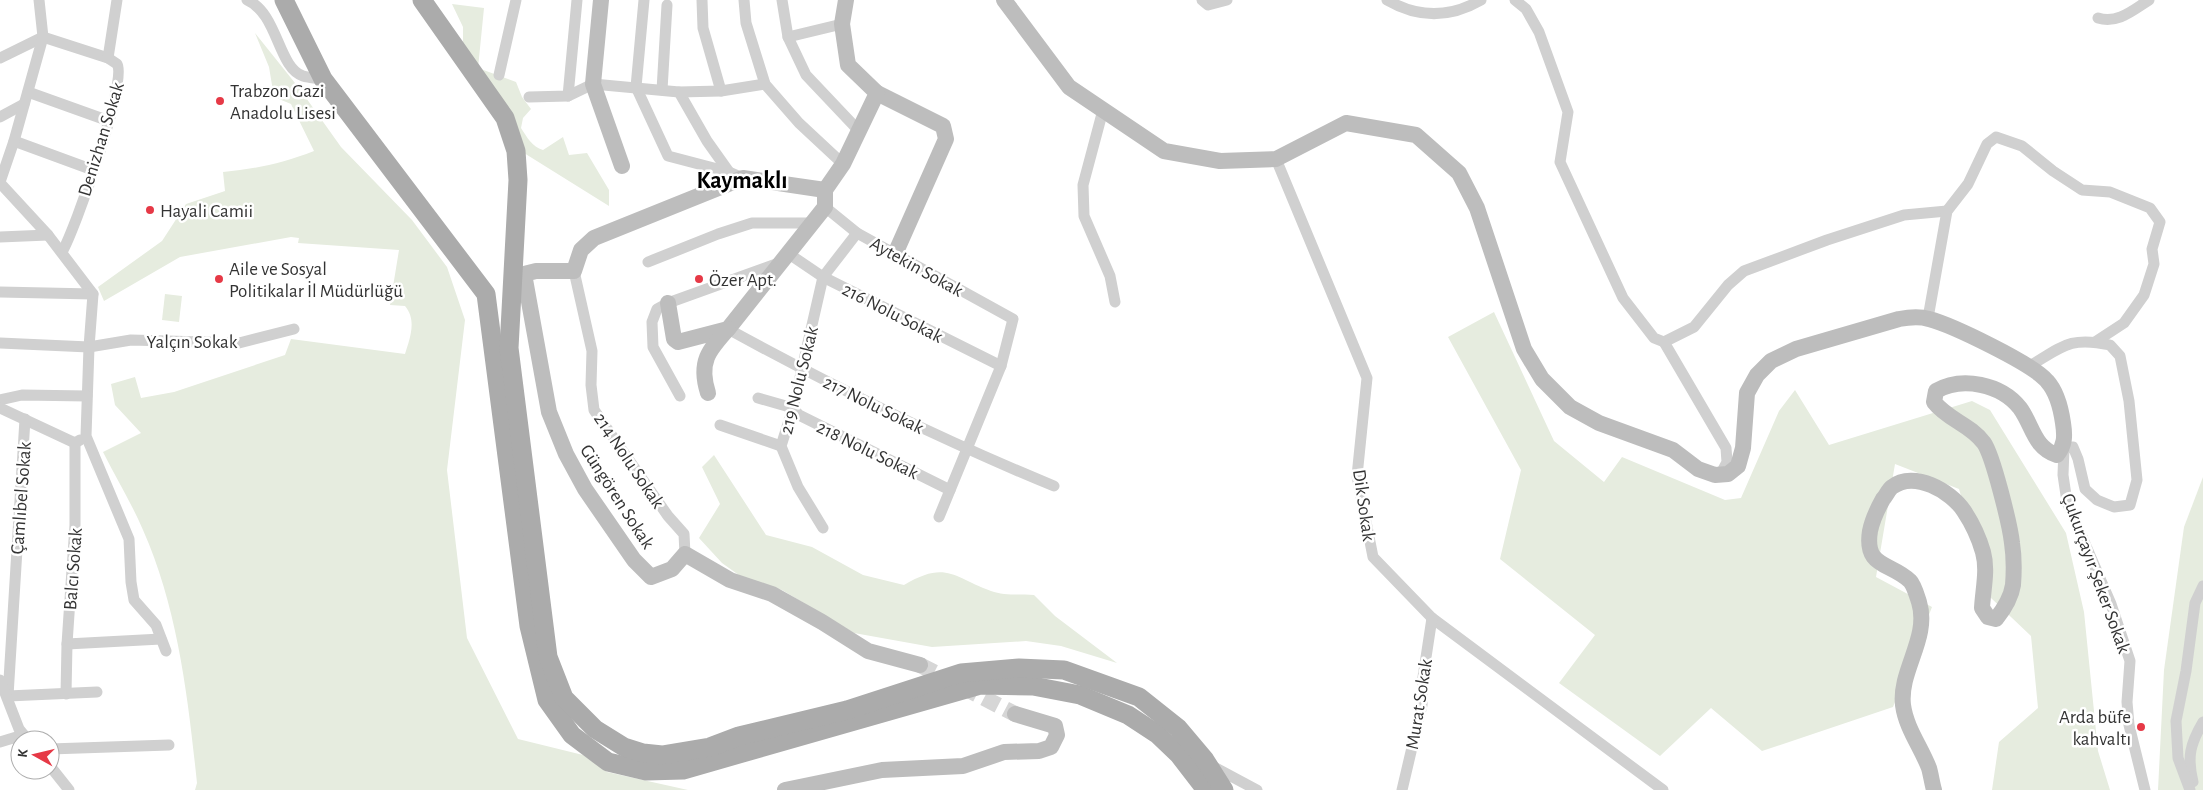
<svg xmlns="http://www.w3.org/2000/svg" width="2203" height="790" font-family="'Alegreya Sans',sans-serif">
<rect width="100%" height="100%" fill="#fff"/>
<g fill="#e6ecdf">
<path d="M 452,4 L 484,8 L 478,68 L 516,82 L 522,97 L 531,109 L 523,118 L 521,128 C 527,137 532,147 543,150 L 563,137 L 569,155 L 587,153 L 609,190 L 609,206 L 524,153 L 463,45 L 463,27 Z"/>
<path d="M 255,33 L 299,88 L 341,147 L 412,220 L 447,267 L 465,320 L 447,470 L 467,638 L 518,739 L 583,755 L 607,772 L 688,790 L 195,790 L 197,783 C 188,698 178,609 143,530 C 132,504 116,478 103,452 L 141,433 L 115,405 L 111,384 L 135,377 L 141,398 L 174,392 L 285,355 L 291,339 L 405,354 C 410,338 417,320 405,306 L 390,305 L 399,250 L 298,243 L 299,238 L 291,237 L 180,257 L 104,301 L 98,287 L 162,241 L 186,204 L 225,191 L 223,172 C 256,169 283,163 314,151 L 291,104 L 274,97 L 269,67 Z"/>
<path d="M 165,294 L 182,296 L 179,322 L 162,320 Z"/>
<path d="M 1494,312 L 1554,441 L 1604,482 L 1622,457 L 1725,500 L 1741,498 L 1779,411 L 1795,390 L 1829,445 L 1972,401 L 1990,410 L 2066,533 L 2084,612 L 2098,751 L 2110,790 L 1992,790 L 1999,742 L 2038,708 L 2031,636 L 1991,598 L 1959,489 L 1895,464 L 1876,577 L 1932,607 L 1893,707 L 1762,751 L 1711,708 L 1660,756 L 1559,683 L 1595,635 L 1500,559 L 1521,470 L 1448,337 Z"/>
<path d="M 714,455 L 766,535 L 812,547 L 863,575 L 904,585 C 946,560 953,577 991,591 C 1004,596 1021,594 1034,595 L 1055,616 L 1117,663 L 1061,646 L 1026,641 L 932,647 L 854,633 L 782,590 L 743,578 L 722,563 L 699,538 L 720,504 L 702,467 Z"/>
<path d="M 2203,477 L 2203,790 L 2158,790 L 2164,670 L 2184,527 Z"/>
</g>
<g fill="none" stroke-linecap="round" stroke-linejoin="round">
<path stroke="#d6d6d6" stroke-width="16" stroke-dasharray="16 8" stroke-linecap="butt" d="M 920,665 L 1015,714"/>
<g stroke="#d0d0d0" stroke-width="11">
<path d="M 247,0 C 278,13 278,68 303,76 C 309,78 317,78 323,79"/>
<path d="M 644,0 L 636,87 L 668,156 L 729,172 L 743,178"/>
<path d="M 702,0 L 703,28 L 721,91"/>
<path d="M 744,0 L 746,23 L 765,84 L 799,123 L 843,164"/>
<path d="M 782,0 L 788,37 L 806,75 L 859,131"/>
<path d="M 1202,0 L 1208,5 L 1227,0"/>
<path d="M 1387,0 C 1418,18 1450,18 1481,0"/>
<path d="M 1515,0 L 1526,9 L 1539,32 L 1568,112 L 1560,162 L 1623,298 L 1654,338 L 1664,342 L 1694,327 L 1728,285 L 1744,271 L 1827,240 L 1904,215 L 1947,211"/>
<path d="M 2098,18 C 2118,24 2133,10 2149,0"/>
<path d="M 788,37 L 842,24"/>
<path d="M 0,58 L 43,37 L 108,58"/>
<path d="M 499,75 L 516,0"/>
<path d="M 662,90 L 667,5"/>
<path d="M 28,92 L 109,121"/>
<path d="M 679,92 L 707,141 L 729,172"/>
<path d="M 568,96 L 577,0"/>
<path d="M 529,97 L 568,96 L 593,84 L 679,92 L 721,91 L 765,84"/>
<path d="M 1103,110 L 1083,185 L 1084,216 L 1110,276 L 1115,302"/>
<path d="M 0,117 L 24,104"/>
<path d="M 14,141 L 93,170"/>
<path d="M 1276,159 L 1367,378 L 1357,476 L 1373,557 L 1432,618 L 1663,790"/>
<path d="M 0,182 L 14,141 L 43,37 L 39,0"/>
<path d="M 0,183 L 48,235 L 93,294 L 89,347 L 86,436 L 129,539 L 131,582 L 134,600 L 156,625 L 166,651"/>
<path d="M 825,207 L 857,233 L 1013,319 L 1001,366 L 939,517"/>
<path d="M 0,237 L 48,235"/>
<path d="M 62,252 C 75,230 128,80 117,64 L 108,58 L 117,0"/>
<path d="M 789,254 L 823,277 L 1001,366"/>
<path d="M 648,262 L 718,234 L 752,223 L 812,223"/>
<path d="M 574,271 L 592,351 L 591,385 L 594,410 L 668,516 L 684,534 L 685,554"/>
<path d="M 0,292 L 93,294"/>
<path d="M 1928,318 L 1947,211 L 1968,184 L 1987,144 L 1996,137 L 2022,146 L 2053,171 L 2082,190 L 2110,192 L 2150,208 L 2160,222 L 2152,249 L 2154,264 L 2144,295 L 2124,323 L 2095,342"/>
<path d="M 728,329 C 834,387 942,440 1054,486"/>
<path d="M 1664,342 L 1726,448 L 1727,462 L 1720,475"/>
<path d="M 0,343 L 89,347 L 131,340 L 239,343 L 294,329"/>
<path d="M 2028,367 C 2062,347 2069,336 2110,345 L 2120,356 L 2129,401 L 2137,480 L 2130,505 L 2114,507 L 2097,500 L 2085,489 L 2078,459 L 2073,447 L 2064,448 L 2063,475 L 2067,502 L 2111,604 L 2130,661 L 2127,702 L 2129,725 L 2145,790"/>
<path d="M 680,396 L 653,347 L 652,322 L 657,309 L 668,303 L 779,263"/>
<path d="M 758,398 L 793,408 L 799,415 L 950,490"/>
<path d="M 0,400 L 22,395 L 87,396"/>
<path d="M 0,408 L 75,443 L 80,440"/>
<path d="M 25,419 L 8,696 L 97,692"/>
<path d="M 720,425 L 781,446"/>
<path d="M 823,528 L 798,487 L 781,446 L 793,408 L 823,277 L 857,233"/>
<path d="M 67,644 L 161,639"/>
<path d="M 0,680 L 19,729 L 28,740"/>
<path d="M 66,694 L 67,644 L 75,525 L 75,443"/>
<path d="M 0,742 L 23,735"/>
<path d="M 50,749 L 169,745"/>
<path d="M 50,766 L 69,790"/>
<path d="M 1212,766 L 1257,790"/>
<path d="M 2193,782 C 2187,757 2190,744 2203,722"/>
<path d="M 1402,790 L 1422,705 L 1423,677 L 1432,618"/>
<path d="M 2190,790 L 2178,758 L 2176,721 L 2186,671 L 2195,603 L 2203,586"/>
</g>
<g stroke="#bdbdbd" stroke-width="16">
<path d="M 601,0 L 593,84 L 622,166"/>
<path d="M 1004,0 L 1069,87 L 1164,151 L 1220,161 L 1276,159 L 1346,123 L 1416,135 L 1459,173 L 1477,208 L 1524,349 L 1542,379 L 1570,407 L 1599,423 L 1673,450 L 1698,469 L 1715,475 L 1728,474 L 1738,466 L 1743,448 L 1747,393 L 1757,375 L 1771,361 L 1796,349 L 1899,319 C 1910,317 1919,316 1929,319 C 1952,325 2033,364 2047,381 C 2057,392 2061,409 2063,423 C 2065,436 2065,445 2057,455 C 2034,448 2033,426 2020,408 C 2001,384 1962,376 1936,391 L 1934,402 C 1948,420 1970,424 1984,443 C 1993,456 2010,525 2012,543 C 2014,556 2014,572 2013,585 C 2011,598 2004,609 1996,619 L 1988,617 L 1982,608 C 1983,589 1988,570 1983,552 C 1979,538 1972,523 1964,511 C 1951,491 1914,470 1892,487 C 1888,490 1886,496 1883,499 C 1878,508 1872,521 1870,531 C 1864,568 1890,562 1910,581 C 1914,585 1917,596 1919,602 C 1930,638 1899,670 1903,705 C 1906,728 1921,747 1929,768 C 1931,775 1932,783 1934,790"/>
<path d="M 877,93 L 943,126 L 946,139 L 895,254"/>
<path d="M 825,190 L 843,164 L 877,93 L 848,65 L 842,24 L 846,0"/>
<path d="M 668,303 L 674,339 L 678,342 L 728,329 L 825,207 L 825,190 L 743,178 L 594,238 L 581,250 L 574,271 L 536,271 L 524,274 L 549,412 L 566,454 L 585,489 L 634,560 L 651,577 L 672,569 L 685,554 L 730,580 L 772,594 L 822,622 L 868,651 L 920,665"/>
<path d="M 708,393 C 698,362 709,350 728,329"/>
<path d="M 785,790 L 882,770 L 963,766 L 1004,752 L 1039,751 L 1051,747 L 1057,735 L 1055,726 L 1015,714"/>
</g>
<g stroke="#ababab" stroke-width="19">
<path d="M 284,0 L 323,79 L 486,294 L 529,626 L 547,700 L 572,735 L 608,762 L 646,771 L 683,770 L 980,685 L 1033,686 L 1080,695 L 1128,715 L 1157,734 L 1179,755 L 1206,790"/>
<path d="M 422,0 L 505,118 L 516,151 L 518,180 L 509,348 L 548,657 L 564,698 L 595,729 L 624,747 L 643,753 L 662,755 L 710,747 L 739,736 L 847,710 L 961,673 L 1019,668 L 1064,670 L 1139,697 L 1178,728 L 1205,760 L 1224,790"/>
</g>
</g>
<g fill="#e63946" stroke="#fff" stroke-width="2">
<circle cx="220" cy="101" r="5"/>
<circle cx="150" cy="210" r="5"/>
<circle cx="219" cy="279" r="5"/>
<circle cx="699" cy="279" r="5"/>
<circle cx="2141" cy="727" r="5"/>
</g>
<g text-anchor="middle" stroke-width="5" stroke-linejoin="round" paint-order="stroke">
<g font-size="19" fill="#333" stroke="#fff" text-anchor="start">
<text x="230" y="97">Trabzon Gazi<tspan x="230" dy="22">Anadolu Lisesi</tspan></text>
<text x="160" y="217">Hayali Camii</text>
<text x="229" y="275">Aile ve Sosyal<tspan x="229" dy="22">Politikalar İl Müdürlüğü</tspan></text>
<text x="709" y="286">Özer Apt.</text>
<text x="2131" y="723" text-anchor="end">Arda büfe<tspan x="2131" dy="22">kahvaltı</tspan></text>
</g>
<g font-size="19" fill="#333" stroke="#fff">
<text transform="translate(100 139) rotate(-73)" y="7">Denizhan Sokak</text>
<text transform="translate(917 266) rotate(29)" y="7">Aytekin Sokak</text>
<text transform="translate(893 312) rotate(27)" y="7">216 Nolu Sokak</text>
<text x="192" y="348">Yalçın Sokak</text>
<text transform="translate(798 380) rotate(-76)" y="7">219 Nolu Sokak</text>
<text transform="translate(874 404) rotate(26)" y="7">217 Nolu Sokak</text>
<text transform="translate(868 449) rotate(26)" y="7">218 Nolu Sokak</text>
<text transform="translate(630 460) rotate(56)" y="7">214 Nolu Sokak</text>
<text transform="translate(618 496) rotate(57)" y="7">Güngören Sokak</text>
<text transform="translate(20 498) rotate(-86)" y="7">Çamlıbel Sokak</text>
<text transform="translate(1365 505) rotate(82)" y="7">Dik Sokak</text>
<text transform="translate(72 569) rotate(-86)" y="7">Balcı Sokak</text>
<text transform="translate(2097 573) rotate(70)" y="7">Çukurçayır Şeker Sokak</text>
<text transform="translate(1418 704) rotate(-81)" y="7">Murat Sokak</text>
</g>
<g font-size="24" font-weight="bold" fill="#000" stroke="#fff">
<text x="742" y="188">Kaymaklı</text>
</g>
</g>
<g transform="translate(35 755) rotate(278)"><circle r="24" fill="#ffffff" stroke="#adadad"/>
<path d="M0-4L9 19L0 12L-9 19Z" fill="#e63946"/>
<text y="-8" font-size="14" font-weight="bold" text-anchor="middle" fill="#333333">K</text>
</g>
</svg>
